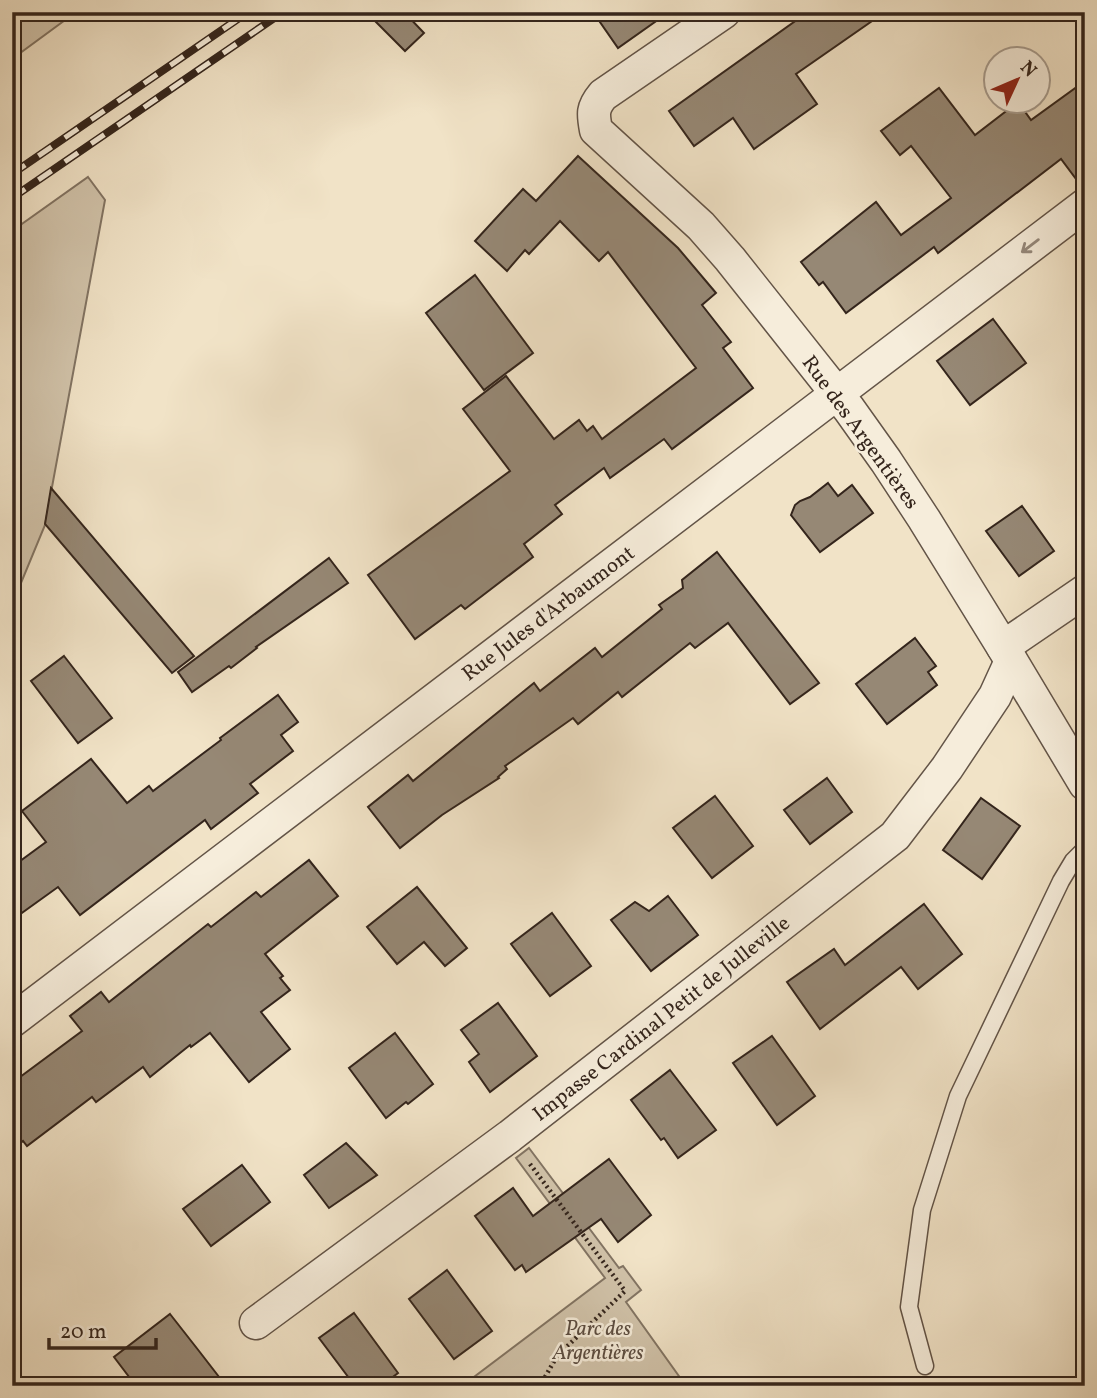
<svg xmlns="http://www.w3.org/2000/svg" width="1097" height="1398" font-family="Vollkorn,serif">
<rect width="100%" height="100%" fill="#f1e3c7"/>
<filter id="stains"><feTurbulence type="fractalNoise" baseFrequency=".00286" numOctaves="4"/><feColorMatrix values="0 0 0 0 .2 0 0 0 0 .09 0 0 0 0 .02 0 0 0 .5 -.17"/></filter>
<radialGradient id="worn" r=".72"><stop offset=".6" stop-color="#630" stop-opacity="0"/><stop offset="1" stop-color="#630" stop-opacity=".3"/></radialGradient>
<g fill="#d1c3aa" stroke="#827463" stroke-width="2">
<path d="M 12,12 L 76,12 L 12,59 Z"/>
<path d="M 88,177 L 105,200 L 45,525 L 21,583 L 12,520 L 12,231 Z"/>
<path d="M 529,1148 L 619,1268 L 623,1266 L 641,1290 L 626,1302 L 686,1386 L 462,1386 L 605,1278 L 516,1158 Z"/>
</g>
<g fill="#968875" stroke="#34251c" stroke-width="2">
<path d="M 366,12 L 404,12 L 424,33 L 405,51 Z"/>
<path d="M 593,12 L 669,12 L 618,48 Z"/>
<path d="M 808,12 L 885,12 L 796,74 L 817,104 L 754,149 L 733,118 L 694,146 L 669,111 Z"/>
<path d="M 1085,81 L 1085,187 L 1082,187 L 1061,159 L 938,253 L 934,247 L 846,313 L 823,282 L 819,285 L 801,262 L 876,202 L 901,235 L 951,198 L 911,146 L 900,155 L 881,131 L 939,88 L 975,135 L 1018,102 L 1031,120 Z"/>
<path d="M 578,156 L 678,248 L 716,293 L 702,305 L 731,342 L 723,348 L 753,388 L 672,449 L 664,439 L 610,478 L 604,468 L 555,505 L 562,514 L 524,544 L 533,557 L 465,609 L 461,605 L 415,639 L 368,575 L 510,471 L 463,409 L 506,376 L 554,439 L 579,420 L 587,431 L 593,426 L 602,439 L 696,368 L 608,252 L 599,261 L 560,221 L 529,254 L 525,250 L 507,271 L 475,241 L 523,189 L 536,201 Z"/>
<path d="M 475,275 L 533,353 L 484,390 L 426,313 Z"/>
<path d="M 993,319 L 1026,363 L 970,405 L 937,361 Z"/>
<path d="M 828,483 L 838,496 L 852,485 L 873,513 L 820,552 L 791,515 L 795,505 L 800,501 L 810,497 Z"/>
<path d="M 51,488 L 194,656 L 172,673 L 45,524 Z"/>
<path d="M 1022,506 L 1054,551 L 1019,576 L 986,531 Z"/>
<path d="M 717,552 L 819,683 L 790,704 L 728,623 L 695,648 L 690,643 L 622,697 L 618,692 L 578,724 L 573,718 L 505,766 L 507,769 L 498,777 L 499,778 L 442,815 L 400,848 L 368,807 L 408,775 L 413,781 L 534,683 L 540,691 L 595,648 L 602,657 L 662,609 L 659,605 L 683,588 L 682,580 Z"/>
<path d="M 329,558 L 348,583 L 256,647 L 257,648 L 231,668 L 229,666 L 192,692 L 178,672 Z"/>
<path d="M 915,638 L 936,666 L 928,672 L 937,685 L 887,724 L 856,684 Z"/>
<path d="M 64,656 L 112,718 L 78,743 L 31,681 Z"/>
<path d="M 278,695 L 298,722 L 281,735 L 293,751 L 250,784 L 258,793 L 211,829 L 205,820 L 80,915 L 58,887 L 12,920 L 12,867 L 46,842 L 22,811 L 91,759 L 127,803 L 149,786 L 153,791 L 221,740 L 220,738 Z"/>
<path d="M 827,778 L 852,812 L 810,844 L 784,810 Z"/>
<path d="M 715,796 L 753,846 L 712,878 L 673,828 Z"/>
<path d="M 981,798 L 1020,826 L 982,879 L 943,850 Z"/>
<path d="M 309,860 L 338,896 L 265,954 L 283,976 L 280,978 L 290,990 L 261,1012 L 290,1049 L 249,1082 L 210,1033 L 191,1047 L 190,1045 L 150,1077 L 143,1067 L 96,1102 L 92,1097 L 27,1146 L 23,1141 L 12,1150 L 12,1083 L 82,1031 L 70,1016 L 101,992 L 109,1002 L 208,924 L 211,927 L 256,892 L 261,897 Z"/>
<path d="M 417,887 L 467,948 L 445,966 L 424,942 L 397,964 L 367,927 Z"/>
<path d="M 668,896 L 698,935 L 651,971 L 611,920 L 635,902 L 649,911 Z"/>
<path d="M 924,904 L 962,954 L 918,989 L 901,967 L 820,1029 L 787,982 L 834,949 L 845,965 Z"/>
<path d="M 552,913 L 591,966 L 550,996 L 511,944 Z"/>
<path d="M 498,1003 L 537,1056 L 490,1092 L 469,1062 L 479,1054 L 461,1030 Z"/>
<path d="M 395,1033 L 433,1084 L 408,1104 L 406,1102 L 386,1118 L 349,1068 Z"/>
<path d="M 772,1036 L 815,1096 L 777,1125 L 733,1063 Z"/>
<path d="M 670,1070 L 716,1130 L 678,1158 L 664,1138 L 661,1140 L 631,1100 Z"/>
<path d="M 346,1143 L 377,1175 L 329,1208 L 304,1175 Z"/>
<path d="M 609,1159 L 651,1215 L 618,1242 L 601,1219 L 526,1272 L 522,1265 L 515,1270 L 475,1216 L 513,1188 L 533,1216 Z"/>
<path d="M 242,1165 L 270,1202 L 211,1246 L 183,1209 Z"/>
<path d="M 447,1270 L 492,1331 L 454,1359 L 409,1299 Z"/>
<path d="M 354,1313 L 398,1373 L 381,1386 L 355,1386 L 319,1338 Z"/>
<path d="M 170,1314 L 199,1351 L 226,1386 L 136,1386 L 114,1357 Z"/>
</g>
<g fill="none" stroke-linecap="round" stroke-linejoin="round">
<defs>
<path id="lane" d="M 925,1366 L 909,1307 L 922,1210 L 958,1096 L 1061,881 L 1073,861 L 1085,849"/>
<g id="street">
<path d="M 724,12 L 603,95 C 592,108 593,114 596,130 L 701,226 L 730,259 L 849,409 L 886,461 L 924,519 L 1003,647 L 1085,784"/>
<path d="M 1003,647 L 1085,591"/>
<path d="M 12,1021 L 1085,205"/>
<path d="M 256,1323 L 510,1136 L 895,836 L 947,768 L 995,696 L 1011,661"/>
</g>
</defs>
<use href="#lane" stroke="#635447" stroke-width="19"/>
<use href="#street" stroke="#635447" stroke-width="35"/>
<path stroke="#34251c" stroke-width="4.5" stroke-dasharray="2 3.5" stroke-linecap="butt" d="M 530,1164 L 625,1291 L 557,1356 L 540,1386"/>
<use href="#lane" stroke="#f6eddb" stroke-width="16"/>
<use href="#street" stroke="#f6eddb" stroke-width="32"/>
<defs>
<g id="rail">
<path d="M 12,174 L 248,12"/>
<path d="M 12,198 L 283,12"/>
</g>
</defs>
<use href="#rail" stroke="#34251c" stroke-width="8"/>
<use href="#rail" stroke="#f6eddb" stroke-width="5" stroke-dasharray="16" stroke-linecap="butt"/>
</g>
<defs><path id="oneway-shaft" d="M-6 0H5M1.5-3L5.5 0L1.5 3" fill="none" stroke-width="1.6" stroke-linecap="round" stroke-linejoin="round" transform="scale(1.75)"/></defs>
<use stroke="#95897c" href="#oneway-shaft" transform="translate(1030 246) rotate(143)"/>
<g text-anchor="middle" stroke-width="5" stroke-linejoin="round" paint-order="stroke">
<g font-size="21" fill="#34251c" stroke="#f6eddb">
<text transform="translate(861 432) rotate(54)" y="7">Rue des Argentières</text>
<text transform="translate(548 613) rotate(-37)" y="7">Rue Jules d'Arbaumont</text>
<text transform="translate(661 1018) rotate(-38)" y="7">Impasse Cardinal Petit de Julleville</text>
</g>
<g font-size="21" font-style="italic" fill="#5b4c40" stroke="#f6eddb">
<text x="598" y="1335">Parc des<tspan x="598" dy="24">Argentières</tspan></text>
</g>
</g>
<rect width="1097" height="1398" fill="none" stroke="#f1e3c7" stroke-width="42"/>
<rect x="14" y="14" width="1069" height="1370" fill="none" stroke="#34251c" stroke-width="3.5"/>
<rect x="21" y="21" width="1055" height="1356" fill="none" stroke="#34251c" stroke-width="2"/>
<g transform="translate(1017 80) rotate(46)"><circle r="33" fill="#f6eddb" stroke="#a89d8f" stroke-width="2"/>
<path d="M0-5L12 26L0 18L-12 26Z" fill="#8f2418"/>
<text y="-10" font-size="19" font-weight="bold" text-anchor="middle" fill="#34251c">N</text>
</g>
<path d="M49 1338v10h107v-10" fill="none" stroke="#34251c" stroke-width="3.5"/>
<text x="60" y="1338" font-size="21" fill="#34251c" stroke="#f6eddb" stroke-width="5" paint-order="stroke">20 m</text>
<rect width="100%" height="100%" filter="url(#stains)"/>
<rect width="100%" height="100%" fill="url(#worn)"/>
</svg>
